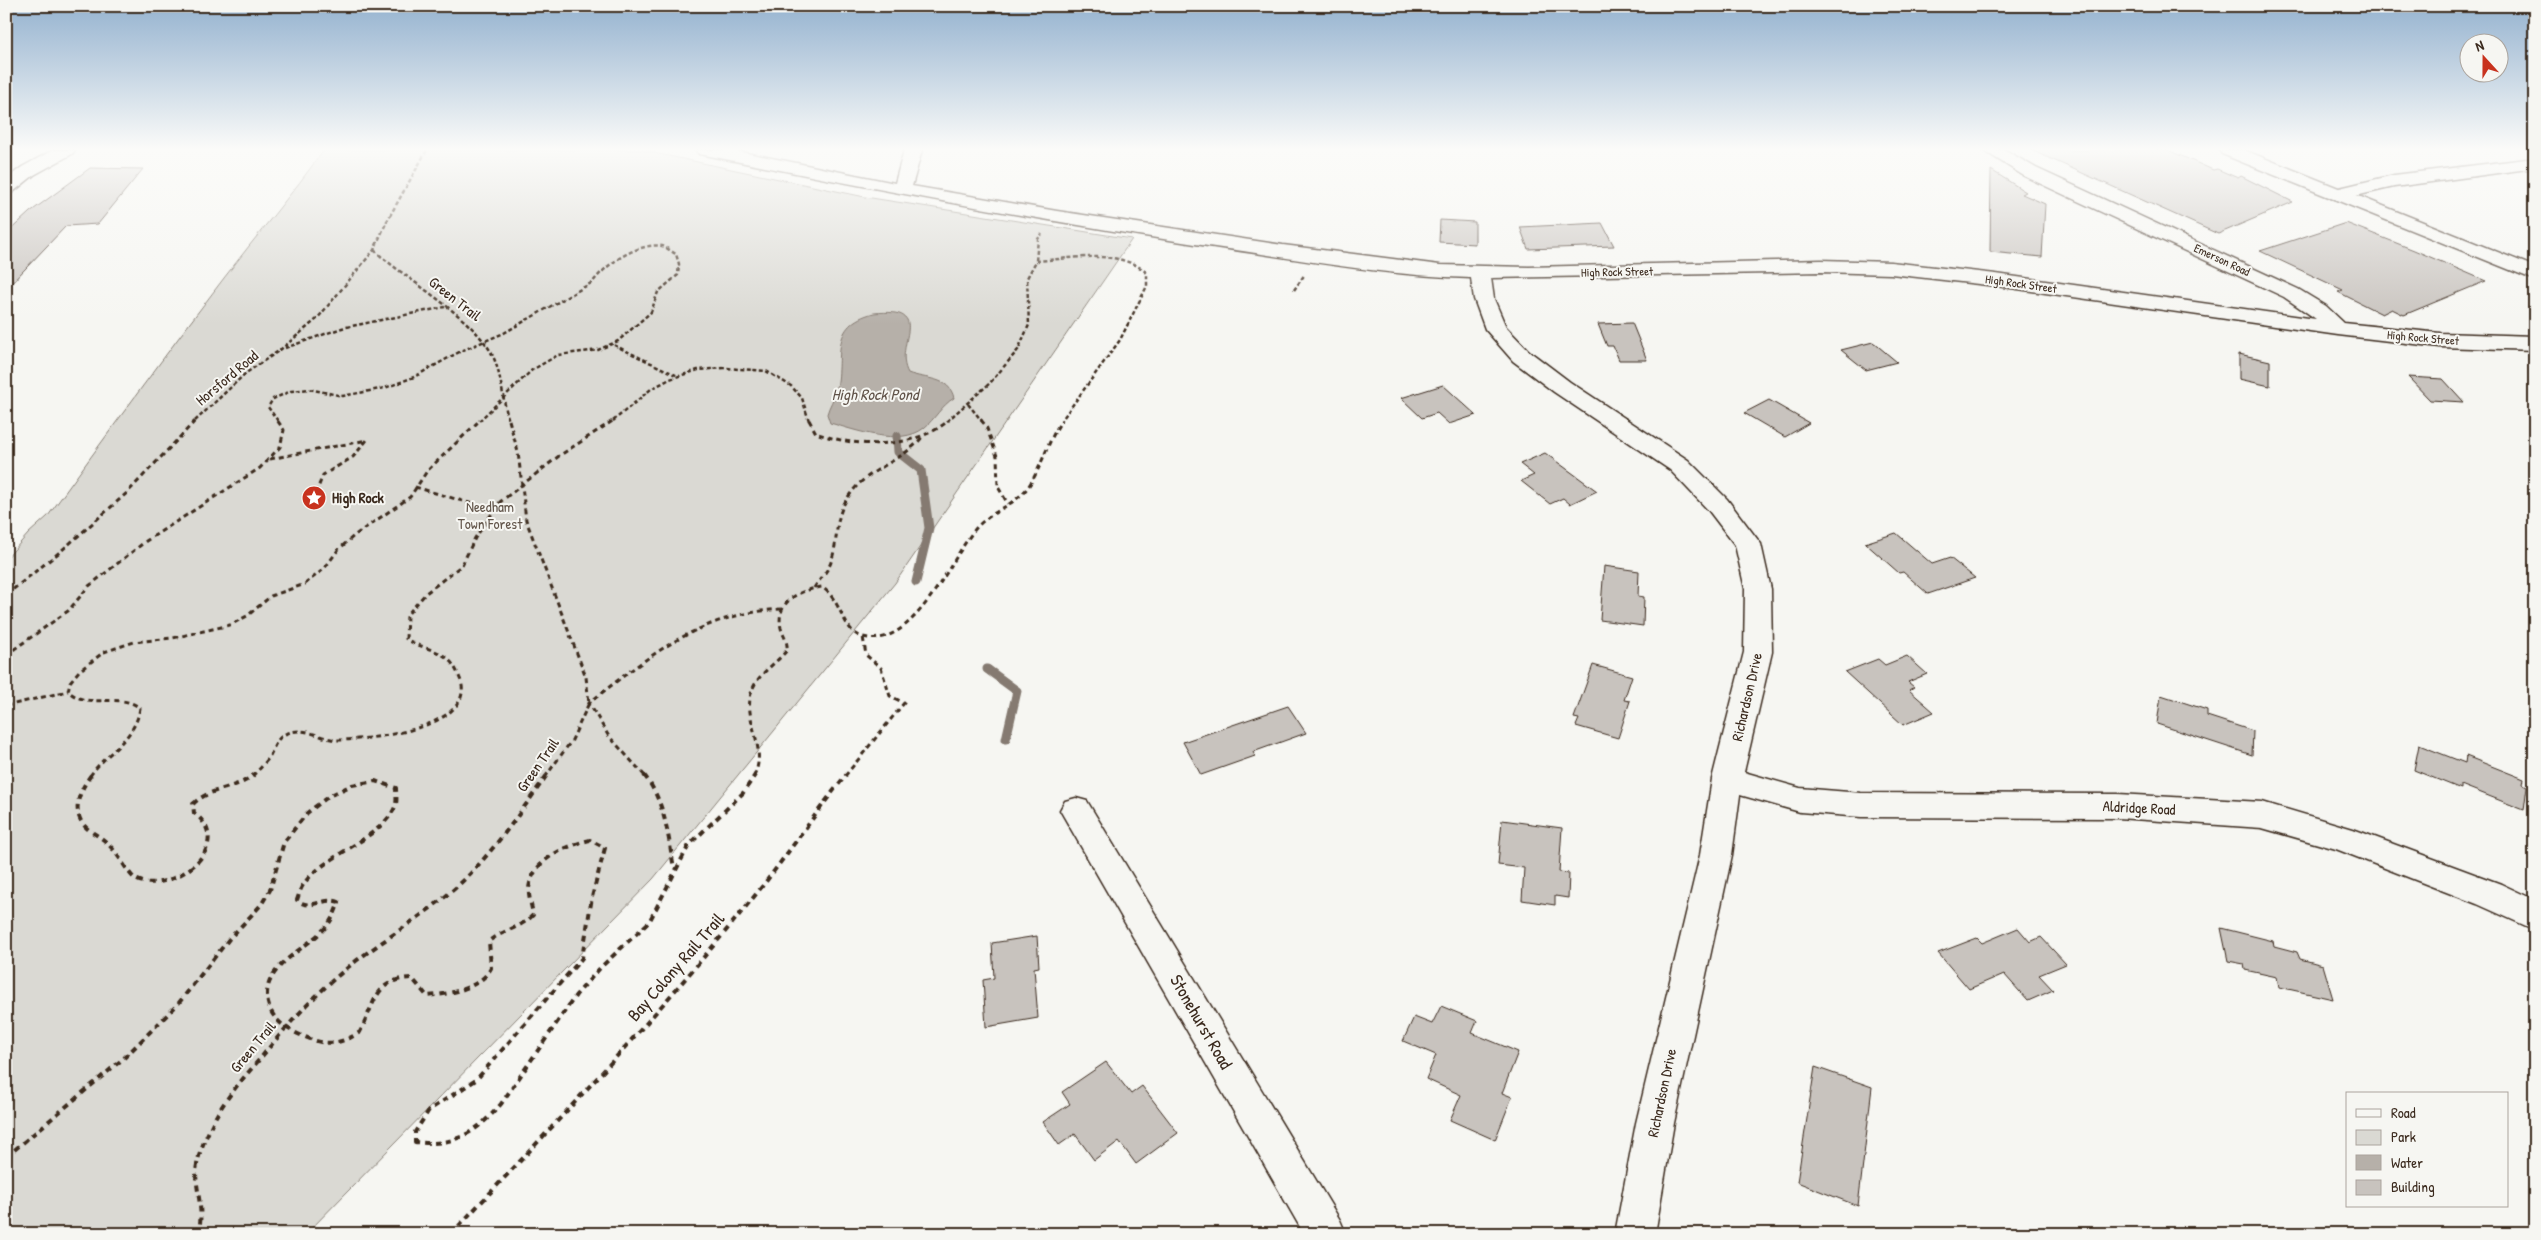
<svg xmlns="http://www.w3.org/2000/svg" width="2541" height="1240" font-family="'Patrick Hand',sans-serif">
<rect width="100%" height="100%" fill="#f6f6f2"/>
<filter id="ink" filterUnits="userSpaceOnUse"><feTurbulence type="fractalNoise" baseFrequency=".02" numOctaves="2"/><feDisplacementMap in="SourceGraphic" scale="10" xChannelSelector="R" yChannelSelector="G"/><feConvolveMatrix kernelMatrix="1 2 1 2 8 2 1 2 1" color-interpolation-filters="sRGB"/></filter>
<g filter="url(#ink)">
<path fill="#dad9d3" stroke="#8a8278" d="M 324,150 L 640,150 L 865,197 L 1132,239 L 895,583 L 653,879 L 306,1234 L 6,1234 L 6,559 L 28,534 L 48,516 C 106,436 164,356 224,278 C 257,235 292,194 324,150 Z"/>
<path fill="#b6b0a9" stroke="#857a71" d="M 874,313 C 936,307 892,344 908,373 C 926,380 949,376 954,398 C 941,406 935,419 924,428 C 900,447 855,430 830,423 L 827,414 C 829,406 834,399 836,392 C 845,357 827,325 874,313 Z"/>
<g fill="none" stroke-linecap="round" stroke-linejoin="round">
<g stroke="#857a71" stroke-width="9">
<path d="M 897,436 L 898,452 L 921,470 L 929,528 L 916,582"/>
<path d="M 987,669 L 1017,691 L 1006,739"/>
</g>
</g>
<g fill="#c8c3be" stroke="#3b2a1e">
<path d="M 2031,150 L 2168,150 L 2213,170 L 2217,169 L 2238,178 L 2241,176 L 2293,202 L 2218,234 Z"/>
<path d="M 90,168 L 143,169 L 98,224 L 66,226 L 6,289 L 6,234 L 30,212 Z"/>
<path d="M 1991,170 L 2026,192 L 2022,194 L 2045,204 L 2042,257 L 1990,252 Z"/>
<path d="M 1440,220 L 1475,222 L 1475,244 L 1439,242 Z"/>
<path d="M 1602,223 L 1614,246 L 1528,249 L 1520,227 Z"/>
<path d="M 2346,223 L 2414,250 L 2486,281 L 2404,315 L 2392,309 L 2382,314 L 2338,292 L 2343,290 L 2260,251 Z"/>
<path d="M 1632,323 L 1647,360 L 1619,360 L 1613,346 L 1607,346 L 1598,324 Z"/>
<path d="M 1873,342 L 1897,362 L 1866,370 L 1841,350 Z"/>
<path d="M 2239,354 L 2270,361 L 2270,386 L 2239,379 Z"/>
<path d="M 2408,377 L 2443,379 L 2464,402 L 2430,400 Z"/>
<path d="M 1443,385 L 1476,415 L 1449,424 L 1437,413 L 1422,418 L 1401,398 Z"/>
<path d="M 1769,400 L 1809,423 L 1785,437 L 1744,413 Z"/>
<path d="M 1545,453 L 1597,491 L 1570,504 L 1563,498 L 1550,504 L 1521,481 L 1534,475 L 1520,464 Z"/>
<path d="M 1896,533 L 1932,564 L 1950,558 L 1975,578 L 1928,594 L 1903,572 L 1899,573 L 1865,543 Z"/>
<path d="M 1604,566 L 1639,571 L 1638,596 L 1644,597 L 1643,626 L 1600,620 Z"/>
<path d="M 1907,656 L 1927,674 L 1908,682 L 1914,687 L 1909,690 L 1934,712 L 1903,725 L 1845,672 L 1878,659 L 1885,665 Z"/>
<path d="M 1593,665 L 1632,676 L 1624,700 L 1630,701 L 1618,738 L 1576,726 L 1579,719 L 1574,718 Z"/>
<path d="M 2161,695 L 2207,710 L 2207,716 L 2253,731 L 2252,755 L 2157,724 Z"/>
<path d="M 1288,706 L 1306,733 L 1253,752 L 1255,756 L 1201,775 L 1183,742 Z"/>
<path d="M 2419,745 L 2465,763 L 2466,756 L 2524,779 L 2523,784 L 2527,786 L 2524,810 L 2461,785 L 2461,789 L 2414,770 Z"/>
<path d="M 1502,820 L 1562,828 L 1559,872 L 1569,873 L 1568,898 L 1555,896 L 1555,905 L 1522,900 L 1524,868 L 1498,865 Z"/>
<path d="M 2018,928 L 2030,942 L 2041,937 L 2066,964 L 2039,975 L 2053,990 L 2028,1001 L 2004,974 L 1969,989 L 1938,953 L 1977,938 L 1982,943 Z"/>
<path d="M 2221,928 L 2273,941 L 2274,946 L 2297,952 L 2300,959 L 2323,965 L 2333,999 L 2279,987 L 2277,977 L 2245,970 L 2244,964 L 2228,961 Z"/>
<path d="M 1037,936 L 1039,967 L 1034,968 L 1038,1018 L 986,1027 L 983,980 L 994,978 L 992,943 Z"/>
<path d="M 1441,1006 L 1477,1021 L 1472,1033 L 1518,1052 L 1502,1093 L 1512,1097 L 1495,1140 L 1450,1120 L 1461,1095 L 1426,1079 L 1436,1055 L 1403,1041 L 1414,1017 L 1432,1024 Z"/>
<path d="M 1106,1062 L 1131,1094 L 1142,1086 L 1178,1133 L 1136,1164 L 1119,1141 L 1094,1160 L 1075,1134 L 1059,1145 L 1043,1122 L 1070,1104 L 1062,1092 Z"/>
<path d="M 1815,1067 L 1872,1087 L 1858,1206 L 1797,1182 Z"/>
</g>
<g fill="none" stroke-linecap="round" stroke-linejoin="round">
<defs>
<g id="minor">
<path d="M 53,150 L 75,150 L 72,154 L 34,175 L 13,192 L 6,194 L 6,179 L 22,167 Z"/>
<path d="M 696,150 L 732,150 L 895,183 L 904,150 L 922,150 L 912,186 L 1057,211 L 1283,245 L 1440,265 L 1529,267 L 1821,260 L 1891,262 L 1996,274 L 2316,319 L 2284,297 L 2024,176 L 1983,150 L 2005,150 L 2036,168 L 2298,289 L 2326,306 L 2344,323 L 2440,333 L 2535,336 L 2535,350 L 2440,347 L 2338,335 L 1996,286 L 1891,274 L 1821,272 L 1491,278 L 1494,299 L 1506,327 L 1529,351 L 1570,382 L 1688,460 L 1727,499 L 1761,544 L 1771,589 L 1772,652 L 1744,772 L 1800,788 L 1861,793 L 2118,794 L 2262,802 L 2353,829 L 2501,884 L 2535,900 L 2535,930 L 2477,904 L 2336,849 L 2262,828 L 2118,818 L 1861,817 L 1800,812 L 1740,795 L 1732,855 L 1674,1123 L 1655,1234 L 1615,1234 L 1636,1123 L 1700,855 L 1712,779 L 1744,652 L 1745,589 L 1735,545 L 1709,511 L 1670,470 L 1554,392 L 1513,361 L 1485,329 L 1474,299 L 1471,278 C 1385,276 1293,258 1208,246 C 1039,220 872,189 705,155 L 699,154 Z"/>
<path d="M 2535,158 L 2535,168 L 2394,187 L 2338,200 L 2331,198 L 2329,194 L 2331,190 L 2394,175 Z"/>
<path d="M 1076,798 L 1087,801 L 1340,1220 L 1346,1234 L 1304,1234 L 1060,810 L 1065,801 Z"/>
</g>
<path id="major" d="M 2219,150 L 2244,150 L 2535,267 L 2535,280 L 2222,154 Z"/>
</defs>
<use href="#minor" stroke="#3b2a1e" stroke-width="3"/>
<use href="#major" stroke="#3b2a1e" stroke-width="3"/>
<g stroke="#3b2a1e" stroke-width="2.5" stroke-dasharray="4 2.5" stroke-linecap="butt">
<path d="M 374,250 C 407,281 481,321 495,361 C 502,380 503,402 509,421"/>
<path d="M 1036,261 C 1070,259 1120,248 1147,273 L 1147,286 L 1120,340 L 1061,421"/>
<path d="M 1294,290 L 1305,274"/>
<path d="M 614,345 L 678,376"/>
<path d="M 285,348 L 342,328 L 445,307"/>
<path d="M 968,404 L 982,421"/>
<path d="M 195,421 L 246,373 L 280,350 L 317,319 L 374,250 L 387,221 L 427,150"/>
<path d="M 278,421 L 268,407 L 273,399 L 291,391 L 309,389 L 343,396 L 385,388 L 414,377 L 461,351 L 504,333 L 593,282 C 606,264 638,242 662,246 C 666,247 672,252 676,254 L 679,264 L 678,275 L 658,292 L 651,312 L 618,341 L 598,350 L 558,355 L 532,370 L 479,421"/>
<path d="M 613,421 L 651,389 L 670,379 L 698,370 L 726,368 L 766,371 L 791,386 L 802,398 L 809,421"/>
<path d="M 947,421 L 990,383 L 1018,350 L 1029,325 L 1027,278 L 1036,261 L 1038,239 L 1042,234"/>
</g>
<g stroke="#3b2a1e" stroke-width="3" stroke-dasharray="5 4" stroke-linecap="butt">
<path d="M 509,420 L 518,452 L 526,520 L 586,677 L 589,703 L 572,740 L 546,776"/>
<path d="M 809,420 L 816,433 C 856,448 915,450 949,420"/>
<path d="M 981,420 L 986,426 L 997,456 L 998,487 L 1008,504"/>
<path d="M 270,459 L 367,440 L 353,457 L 323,475 L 314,498"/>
<path d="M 415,487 L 493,510"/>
<path d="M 814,588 C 819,580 828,571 831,562 C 840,536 832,518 851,493 C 870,467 904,461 923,436"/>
<path d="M 6,595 L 61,551 L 127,493 L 196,420"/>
<path d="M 6,655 L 68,611 L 89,586 L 146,541 L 260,468 L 280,447 L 284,430 L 277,420"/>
<path d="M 6,706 L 68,691"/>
<path d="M 90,776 C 107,751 135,740 140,708 C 118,691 89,711 68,691 L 70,682 L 79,671 L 104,652 L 134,642 L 173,638 L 230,625 L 247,616 L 271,596 L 305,584 L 324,569 L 338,550 L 355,535 L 410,497 L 427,471 L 480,420"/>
<path d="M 252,776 C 258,771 263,765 268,759 C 274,750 275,737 288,733 C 307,726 321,740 339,740 C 370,740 475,728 461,681 C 458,674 455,666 450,661 C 439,649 420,648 406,639 L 407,615 L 426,593 L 462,565 L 475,538 L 500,502 L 559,456 L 614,420"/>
<path d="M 645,776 L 608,735 L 589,703 C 651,654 700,614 781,609"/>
<path d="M 754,776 C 769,746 740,717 753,688 C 760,672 777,663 787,650 C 788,641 783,636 781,628 C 775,601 800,590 822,587 C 841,600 843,630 860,636 C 913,655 951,556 977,527 C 993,510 1018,504 1030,484 C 1043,464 1048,440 1062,420"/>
<path d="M 845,776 L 904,703 L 890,696 L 881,668 L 866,655 L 863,637"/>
</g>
<g stroke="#3b2a1e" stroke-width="4" stroke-dasharray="6 5" stroke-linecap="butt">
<path d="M 91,775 C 79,791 69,814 89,830 C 96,835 104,839 110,846 C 119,855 124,867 133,877 C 159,900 242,850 194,813 L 193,804 C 210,787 236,790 254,775"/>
<path d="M 644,775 C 665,801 668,836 674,868"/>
<path d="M 6,1157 L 124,1058 L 178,1004 L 229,939 L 261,905 L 270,890 L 284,842 L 307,813 L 329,796 L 352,785 L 375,781 L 396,788 C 396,793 397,799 396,804 C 387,836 322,856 303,885 C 300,889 299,895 297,900 C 311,912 323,896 339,902 C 335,913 331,923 322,931 C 301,952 260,969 268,1003 C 273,1024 294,1033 313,1040 C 330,1046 345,1042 360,1032 C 375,1004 374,979 412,978 L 427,996 C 449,994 480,989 491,968 L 489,941 C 503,930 521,928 533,915 C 532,906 528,897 529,888 C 533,859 566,846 590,840 L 605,848 L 592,897 L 582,958 L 476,1080 L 429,1110 L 415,1132 L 415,1142 C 454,1147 476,1133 501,1104 L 576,995 L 601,967 L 649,922 L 689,845 L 743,793 L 755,775"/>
<path d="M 197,1234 C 205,1216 197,1194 196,1174 C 196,1161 203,1143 209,1131 C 220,1104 240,1082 259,1060 C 289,1023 321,987 360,958 C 395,932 433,910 465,879 C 496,848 522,810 547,775"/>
<path d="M 451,1234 C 553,1127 654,1019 748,904 C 782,863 812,817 846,775"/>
</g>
<use href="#minor" fill="#f6f6f2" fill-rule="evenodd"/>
<use href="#major" fill="#f6f6f2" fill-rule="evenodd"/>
</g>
</g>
<linearGradient id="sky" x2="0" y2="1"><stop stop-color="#94b2cf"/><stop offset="0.46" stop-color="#fbfbf9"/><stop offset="1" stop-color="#fbfbf9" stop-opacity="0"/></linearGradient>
<rect width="2541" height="324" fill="url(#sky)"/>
<defs>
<symbol id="sight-disc" viewBox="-11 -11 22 22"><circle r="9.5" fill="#c8321e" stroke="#f6f6f2"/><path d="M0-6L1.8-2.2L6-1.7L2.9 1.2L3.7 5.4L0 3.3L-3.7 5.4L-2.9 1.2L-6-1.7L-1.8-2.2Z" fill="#fff"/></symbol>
</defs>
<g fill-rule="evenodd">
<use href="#sight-disc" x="300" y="484" width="28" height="28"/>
</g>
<g text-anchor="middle" stroke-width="4" stroke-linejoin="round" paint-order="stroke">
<g font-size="12" fill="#3b2a1e" stroke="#f6f6f2">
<text transform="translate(2222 260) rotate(25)" y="4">Emerson Road</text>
<text transform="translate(1617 272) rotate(-1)" y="4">High Rock Street</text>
<text transform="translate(2021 284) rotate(8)" y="4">High Rock Street</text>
<text transform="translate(2423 338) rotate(5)" y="4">High Rock Street</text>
</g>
<g font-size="15" fill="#3b2a1e" stroke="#f6f6f2">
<text transform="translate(455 299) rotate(38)" y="5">Green Trail</text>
<text transform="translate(227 378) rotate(-40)" y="5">Horsford Road</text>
<text transform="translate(1747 697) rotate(-77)" y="5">Richardson Drive</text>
<text transform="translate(538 765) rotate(-55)" y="5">Green Trail</text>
<text transform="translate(2139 808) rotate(3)" y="5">Aldridge Road</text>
<text transform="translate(253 1047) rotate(-50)" y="5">Green Trail</text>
<text transform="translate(1662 1093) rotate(-78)" y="5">Richardson Drive</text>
</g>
<g font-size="15" font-weight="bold" fill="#3b2a1e" stroke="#f6f6f2" text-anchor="start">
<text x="332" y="503">High Rock</text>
</g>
<g font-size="15" fill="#63564b" stroke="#f6f6f2">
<text x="490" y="512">Needham<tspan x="490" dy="17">Town Forest</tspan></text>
</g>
<g font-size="16" font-style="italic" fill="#605248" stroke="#f6f6f2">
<text x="875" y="400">High Rock Pond</text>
</g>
<g font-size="18" fill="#3b2a1e" stroke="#f6f6f2">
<text transform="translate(676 967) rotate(-49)" y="6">Bay Colony Rail Trail</text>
<text transform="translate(1201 1022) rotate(60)" y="6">Stonehurst Road</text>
</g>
</g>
<rect width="2541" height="1240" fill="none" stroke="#f6f6f2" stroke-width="25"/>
<rect x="12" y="12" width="2516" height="1215" fill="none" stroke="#3b2a1e" stroke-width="2" filter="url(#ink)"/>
<rect x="2346" y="1092" width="162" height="115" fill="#f6f6f2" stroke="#aba49d"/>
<rect x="2356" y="1109" width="25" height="8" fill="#f6f6f2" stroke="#aba49d"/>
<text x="2391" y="1118" font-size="15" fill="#3b2a1e">Road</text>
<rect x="2356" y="1130" width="25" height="15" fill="#dad9d3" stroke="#aba49d"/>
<text x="2391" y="1142" font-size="15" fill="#3b2a1e">Park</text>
<rect x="2356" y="1155" width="25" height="15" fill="#b6b0a9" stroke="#aba49d"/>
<text x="2391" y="1168" font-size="15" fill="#3b2a1e">Water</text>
<rect x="2356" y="1180" width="25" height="15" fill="#c8c3be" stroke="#aba49d"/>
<text x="2391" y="1192" font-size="15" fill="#3b2a1e">Building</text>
<g transform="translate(2484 58) rotate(339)"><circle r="24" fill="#f6f6f2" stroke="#aba49d"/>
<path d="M0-4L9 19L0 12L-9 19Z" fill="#c8321e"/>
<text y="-8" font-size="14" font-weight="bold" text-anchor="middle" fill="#3b2a1e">N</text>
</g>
</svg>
